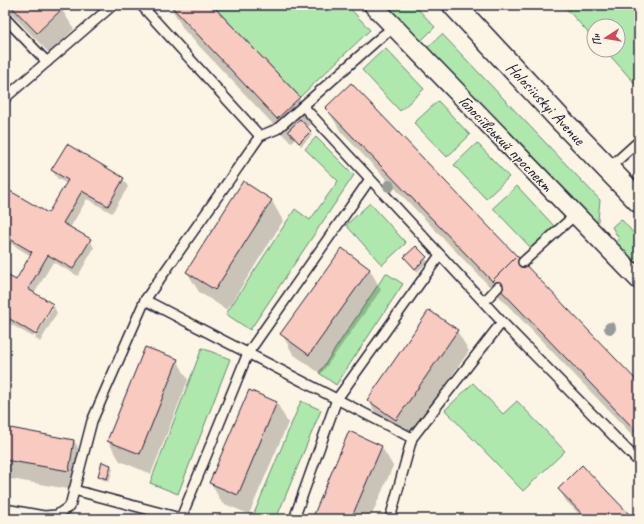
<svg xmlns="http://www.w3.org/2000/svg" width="644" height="524" font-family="Caveat,sans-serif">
<rect width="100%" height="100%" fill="#fcf5e5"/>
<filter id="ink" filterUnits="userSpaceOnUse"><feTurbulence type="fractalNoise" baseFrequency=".025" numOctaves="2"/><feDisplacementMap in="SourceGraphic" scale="8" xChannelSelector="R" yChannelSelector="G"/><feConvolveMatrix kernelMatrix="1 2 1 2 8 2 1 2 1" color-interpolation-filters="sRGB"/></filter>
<g filter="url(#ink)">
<g fill="#afe8ac" stroke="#688574">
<path d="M 212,5 L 347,5 L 370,30 L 300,97 Z"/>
<path d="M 384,5 L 414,5 L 435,27 L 420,42 Z"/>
<path d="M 563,5 L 639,5 L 639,88 L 605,50 L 618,50 L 618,26 L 594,26 L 594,39 Z"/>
<path d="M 442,34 L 600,200 L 597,230 L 426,49 Z"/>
<path d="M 385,48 L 424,89 L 400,111 L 362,70 Z"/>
<path d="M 438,101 L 470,135 L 447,157 L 414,123 Z"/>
<path d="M 316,137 L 354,175 L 250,330 L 226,314 L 295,209 L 310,220 L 338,181 L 305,149 Z"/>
<path d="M 477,143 L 509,177 L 486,199 L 454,165 Z"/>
<path d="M 517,186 L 555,227 L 532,249 L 493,208 Z"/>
<path d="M 370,203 L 406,243 L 382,265 L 346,225 Z"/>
<path d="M 621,219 L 639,239 L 639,272 L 614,246 L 619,239 L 612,227 Z"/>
<path d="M 386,273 L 403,284 L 336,385 L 319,373 Z"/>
<path d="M 202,348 L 230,359 L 178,494 L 150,483 Z"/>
<path d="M 473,383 L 503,414 L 517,401 L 565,451 L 523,491 L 445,410 Z"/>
<path d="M 301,401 L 321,410 L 276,519 L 260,519 L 253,516 Z"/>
</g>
<g fill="#0003">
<path d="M 5,5 L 59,5 L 74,29 L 49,53 L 5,7 Z"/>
<path d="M 171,5 L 211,5 L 299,98 L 313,122 L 307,128 L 312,135 L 301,146 L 295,139 L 291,143 L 184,30 L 170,6 Z"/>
<path d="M 631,5 L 639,5 L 639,14 Z"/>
<path d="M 327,108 L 639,383 L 639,442 L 341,132 Z"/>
<path d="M 52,170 L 123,179 L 128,187 L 112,213 L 87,199 L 70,228 L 90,240 L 94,248 L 78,276 L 53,262 L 34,294 L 53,305 L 57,313 L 40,342 L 35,338 L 53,308 L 50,308 L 33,337 L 5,321 L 5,275 L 16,281 L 31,256 L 5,240 L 5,189 L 49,215 L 67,184 L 57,178 Z"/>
<path d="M 272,201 L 283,221 L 227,310 L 199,292 L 187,272 Z"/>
<path d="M 416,247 L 428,262 L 417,272 L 405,258 Z"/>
<path d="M 342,250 L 370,270 L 381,290 L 321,374 L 293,354 L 282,334 Z"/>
<path d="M 429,312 L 457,331 L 469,351 L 408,439 L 380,420 L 368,400 Z"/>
<path d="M 177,360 L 188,380 L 151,474 L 120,461 L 108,441 Z"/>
<path d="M 250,391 L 277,403 L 288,423 L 249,514 L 222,503 L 211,483 Z"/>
<path d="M 5,428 L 74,440 L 85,461 L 80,491 L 5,478 Z"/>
<path d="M 381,446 L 393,466 L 370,519 L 313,519 Z"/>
<path d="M 110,466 L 113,469 L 109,482 L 101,479 L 99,476 Z"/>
<path d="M 582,467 L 630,517 L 632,519 L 584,519 L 566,501 L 559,489 Z"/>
</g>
<g fill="#f9cac0" stroke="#22223b">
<path d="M 10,5 L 60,5 L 63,8 L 37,33 Z"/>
<path d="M 170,5 L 212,5 L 300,97 L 277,119 Z"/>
<path d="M 351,83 L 517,256 L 492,281 L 325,108 Z"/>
<path d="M 300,119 L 311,131 L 299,143 L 288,131 Z"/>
<path d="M 67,144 L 124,178 L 108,206 L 82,191 L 63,223 L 91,239 L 73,269 L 48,255 L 28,289 L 53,304 L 36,335 L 5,316 L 5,274 L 16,280 L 32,252 L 5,236 L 5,188 L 48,213 L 68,180 L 51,170 Z"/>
<path d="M 243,181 L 272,200 L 215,290 L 186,272 Z"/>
<path d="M 416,246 L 427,257 L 415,269 L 404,257 Z"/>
<path d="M 342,248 L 370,269 L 309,355 L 280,334 Z"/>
<path d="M 517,256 L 639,383 L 639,434 L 492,281 Z"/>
<path d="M 429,310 L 458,330 L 396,420 L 367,400 Z"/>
<path d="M 145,347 L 178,359 L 140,454 L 107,441 Z"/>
<path d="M 249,390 L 277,402 L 238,495 L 209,483 Z"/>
<path d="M 5,427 L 74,440 L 69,471 L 5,460 Z"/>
<path d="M 349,431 L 382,446 L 351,519 L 312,519 Z"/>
<path d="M 102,462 L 111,465 L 107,479 L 98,476 Z"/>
<path d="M 582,465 L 631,516 L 628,519 L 587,519 L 558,489 Z"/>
</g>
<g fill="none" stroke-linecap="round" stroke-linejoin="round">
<defs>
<g id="lane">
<path d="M 141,5 L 260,136"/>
<path d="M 5,18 L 47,62"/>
<path d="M 5,98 L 113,5"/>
<path d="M 303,106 L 502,322 L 639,462"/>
<path d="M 608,169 L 639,141"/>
<path d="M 523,262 L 575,215"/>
<path d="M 145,300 L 412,438"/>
<path d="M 484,302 L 498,287"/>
<path d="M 74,490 L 184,519"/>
<path d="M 5,509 L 44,516 L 57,515 L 70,506 L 92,421 L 145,300 L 260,136 L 277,129 L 382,36 L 394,27"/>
<path d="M 181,518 L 248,353 L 370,179"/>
<path d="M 294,519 L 337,399 L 440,255"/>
<path d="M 390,519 L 412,438 L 502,322"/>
</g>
<path id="street" d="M 373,5 L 639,280"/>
<path id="highway" d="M 454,5 L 559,118 L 639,201"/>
</defs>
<use href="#lane" stroke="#22223b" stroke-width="12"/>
<use href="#street" stroke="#22223b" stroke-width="21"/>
<use href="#highway" stroke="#22223b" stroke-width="25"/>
<use href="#lane" stroke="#fcf5e5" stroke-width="9"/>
<use href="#street" stroke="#fcf5e5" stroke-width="18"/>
<use href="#highway" stroke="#fcf5e5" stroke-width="22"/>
</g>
<g fill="#979c97">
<circle cx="389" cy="186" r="6"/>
<circle cx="610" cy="328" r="6"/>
</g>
</g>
<g text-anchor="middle" stroke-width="3" stroke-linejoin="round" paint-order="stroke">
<g font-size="17" fill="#22223b" stroke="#fcf5e5">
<text transform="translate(546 103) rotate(47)" y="6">Holosiivskyi Avenue</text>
<text transform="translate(506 143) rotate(46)" y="6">Голосіївський проспект</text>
</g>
</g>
<rect width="644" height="524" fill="none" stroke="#fcf5e5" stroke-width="20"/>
<rect x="10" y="10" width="624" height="504" fill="none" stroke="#22223b" stroke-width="1.5" filter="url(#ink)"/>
<g transform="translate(606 38) rotate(258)"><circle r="19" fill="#fcf5e5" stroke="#a5a1a1"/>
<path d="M0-3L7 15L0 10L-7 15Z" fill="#d1495b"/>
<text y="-6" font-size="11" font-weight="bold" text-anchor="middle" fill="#22223b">Пн</text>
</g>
</svg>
